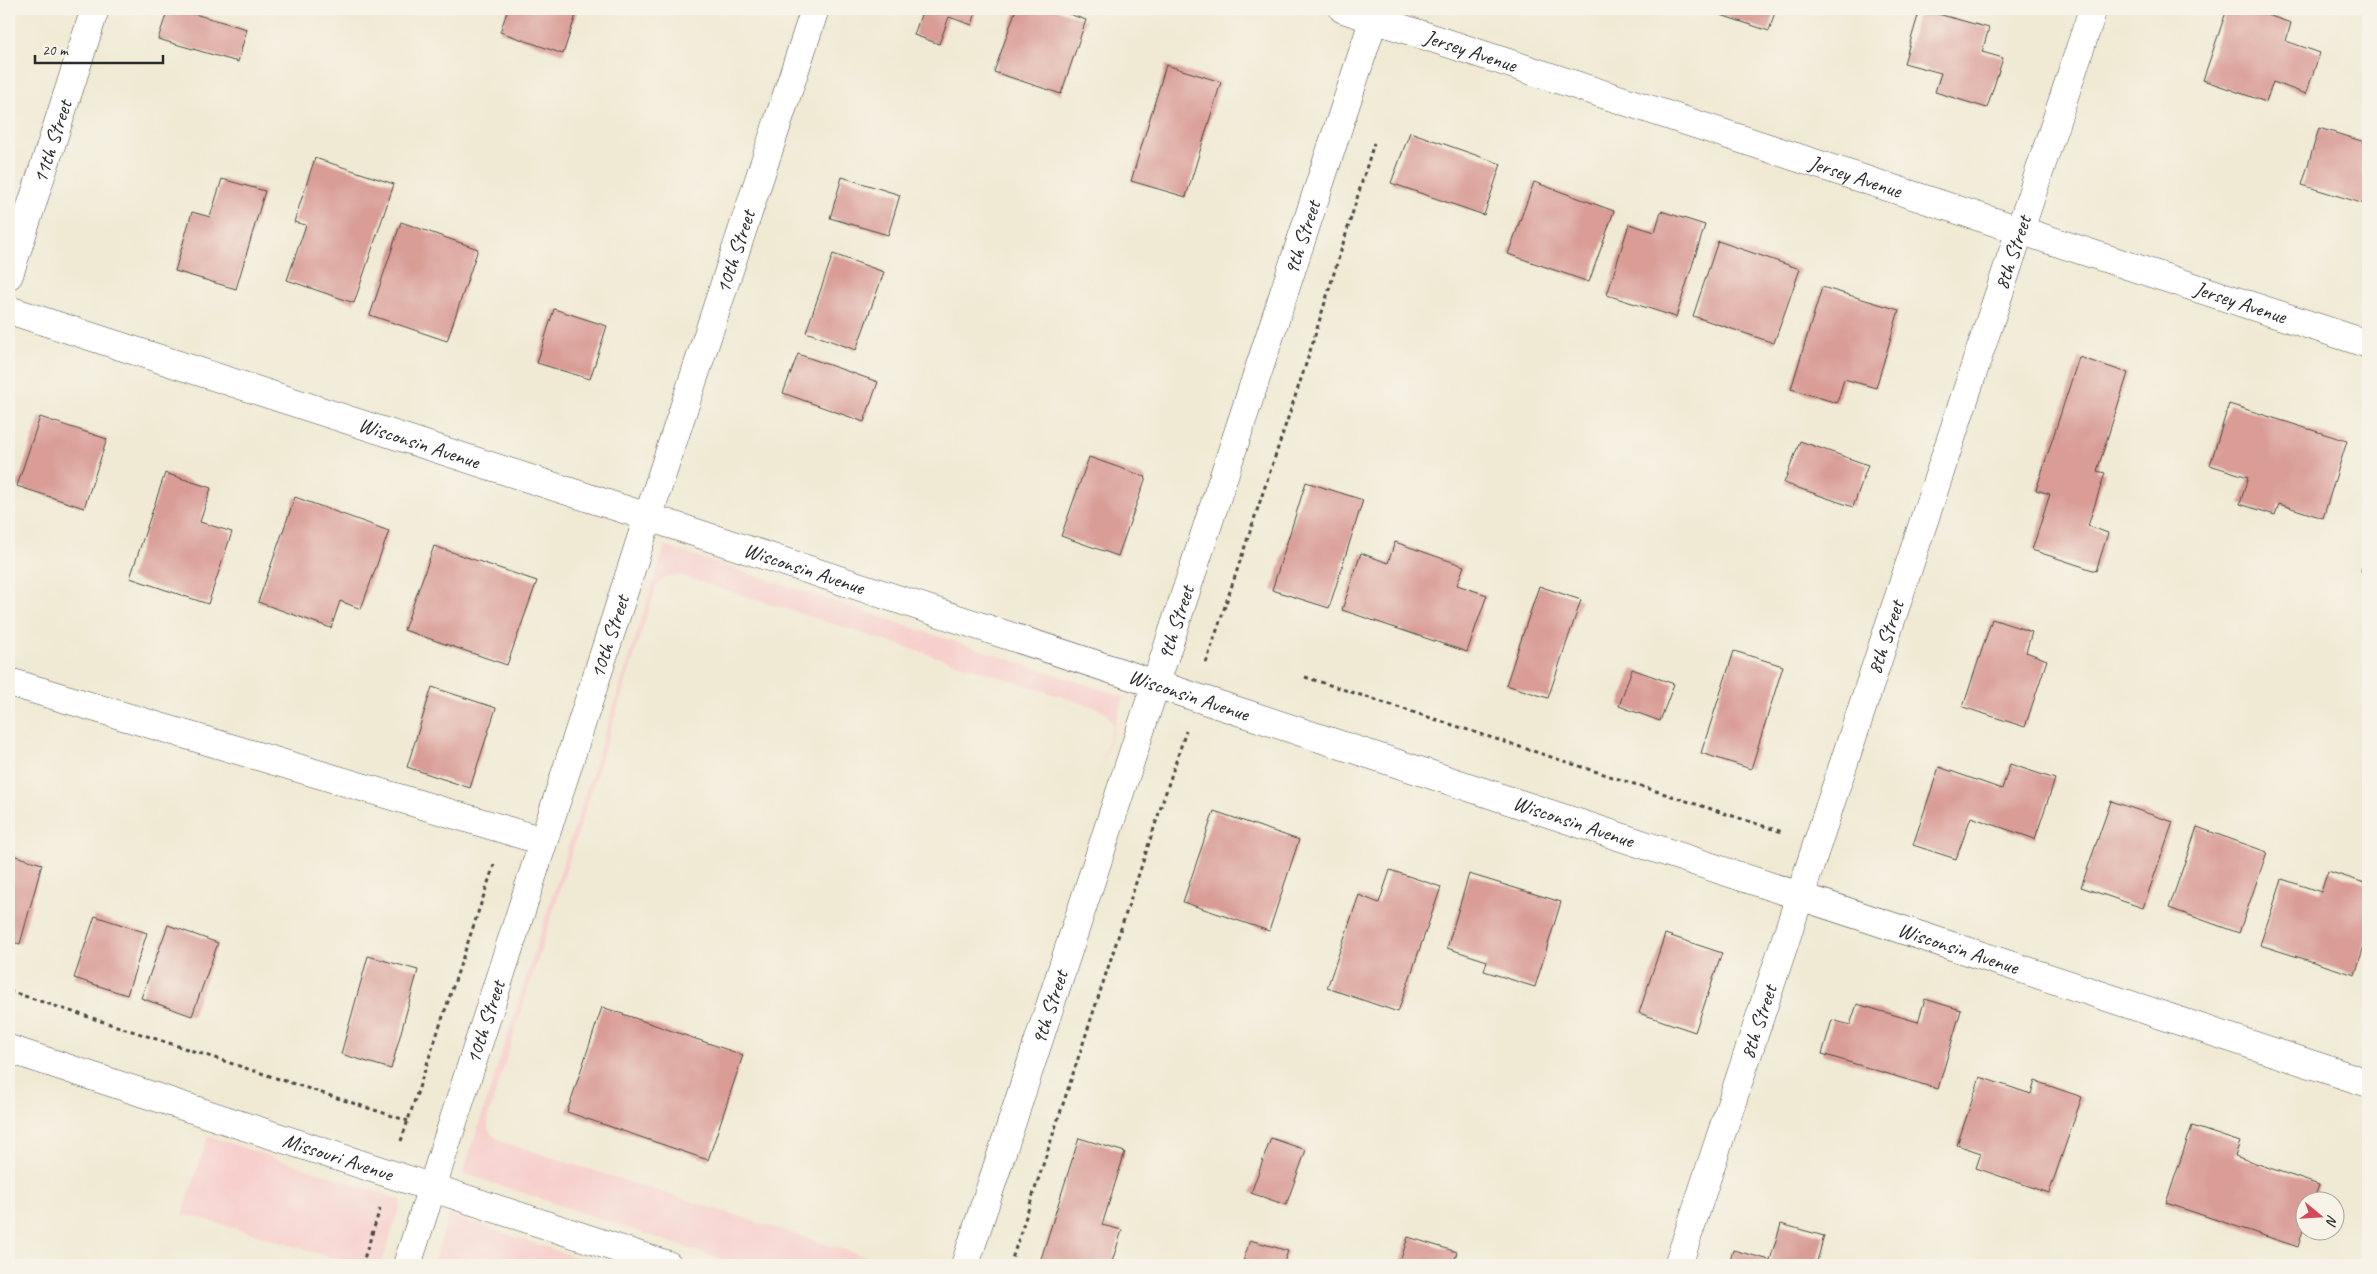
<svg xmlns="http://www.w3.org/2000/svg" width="2377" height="1274" font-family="Caveat,sans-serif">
<rect width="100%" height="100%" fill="#f7f3e8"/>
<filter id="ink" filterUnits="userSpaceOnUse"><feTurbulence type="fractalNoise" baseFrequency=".02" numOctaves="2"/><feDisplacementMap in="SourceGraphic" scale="10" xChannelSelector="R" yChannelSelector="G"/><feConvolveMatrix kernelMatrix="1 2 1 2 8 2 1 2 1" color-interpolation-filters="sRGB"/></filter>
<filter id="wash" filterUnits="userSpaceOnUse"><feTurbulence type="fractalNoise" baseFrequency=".0096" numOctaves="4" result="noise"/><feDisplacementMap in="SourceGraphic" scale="20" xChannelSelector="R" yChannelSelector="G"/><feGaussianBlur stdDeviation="1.12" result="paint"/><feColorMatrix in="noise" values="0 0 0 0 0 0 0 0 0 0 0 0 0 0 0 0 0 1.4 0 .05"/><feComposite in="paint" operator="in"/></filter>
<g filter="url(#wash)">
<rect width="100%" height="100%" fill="#f0ead4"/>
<g fill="#f7d0ce">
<path d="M 665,546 L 1124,697 L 1093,792 L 1113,726 L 1108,715 L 1097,708 L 682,576 L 669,576 L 664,578 L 656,587 L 488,1117 L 488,1129 L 492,1135 L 503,1142 L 892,1265 L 738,1265 L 463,1173 Z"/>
<path d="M 208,1136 L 402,1200 L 381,1265 L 356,1265 L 194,1216 L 182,1216 Z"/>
<path d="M 449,1215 L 600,1265 L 433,1265 Z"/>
</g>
<g id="blocks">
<g fill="#d99d96">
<path d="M 168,9 L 177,9 L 247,29 L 238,62 L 158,39 Z"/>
<path d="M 508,9 L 578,9 L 563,54 L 500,32 Z"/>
<path d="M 923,9 L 977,9 L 972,25 L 949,17 L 939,44 L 914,35 Z"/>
<path d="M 1016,9 L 1055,9 L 1086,20 L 1061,94 L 994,72 Z"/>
<path d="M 1703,9 L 1776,9 L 1769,31 Z"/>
<path d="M 1920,9 L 1989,28 L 1982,52 L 2003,58 L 1987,108 L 1935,92 L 1941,73 L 1904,63 Z"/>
<path d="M 2227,9 L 2250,9 L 2291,23 L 2286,41 L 2320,53 L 2306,94 L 2273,82 L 2266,102 L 2203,80 Z"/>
<path d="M 1166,65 L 1221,82 L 1186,197 L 1131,181 Z"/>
<path d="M 2319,128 L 2368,143 L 2368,205 L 2302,185 Z"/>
<path d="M 1410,132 L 1501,164 L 1484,215 L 1391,183 Z"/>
<path d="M 315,158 L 394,184 L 354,303 L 287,280 L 306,225 L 294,222 Z"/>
<path d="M 842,177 L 900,195 L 888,235 L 830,218 Z"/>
<path d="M 222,179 L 265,191 L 236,289 L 175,271 L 192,212 L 210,217 Z"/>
<path d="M 1534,182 L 1614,211 L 1589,282 L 1508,254 Z"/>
<path d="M 1661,211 L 1705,225 L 1676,317 L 1607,295 L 1629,224 L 1655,232 Z"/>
<path d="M 401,222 L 478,249 L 447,341 L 370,315 Z"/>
<path d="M 1718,241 L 1800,269 L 1774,343 L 1693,316 Z"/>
<path d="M 833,254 L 884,272 L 856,350 L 806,332 Z"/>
<path d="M 1822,287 L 1899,310 L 1876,388 L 1844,379 L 1837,403 L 1791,389 Z"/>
<path d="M 554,309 L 607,326 L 590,379 L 537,363 Z"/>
<path d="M 798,354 L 878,382 L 864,422 L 783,393 Z"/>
<path d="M 2079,357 L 2128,373 L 2097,471 L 2105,473 L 2088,526 L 2108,533 L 2096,571 L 2032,550 L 2050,494 L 2036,490 Z"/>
<path d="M 2229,404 L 2347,441 L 2323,518 L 2279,504 L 2275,515 L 2240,504 L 2248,477 L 2210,465 Z"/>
<path d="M 40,417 L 107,439 L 84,508 L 17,486 Z"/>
<path d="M 1800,441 L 1868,465 L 1853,507 L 1784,483 Z"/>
<path d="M 1089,457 L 1146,477 L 1118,556 L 1061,536 Z"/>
<path d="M 165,473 L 211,488 L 200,522 L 232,532 L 208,604 L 130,578 Z"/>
<path d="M 1306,482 L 1363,500 L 1329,608 L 1272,590 Z"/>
<path d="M 295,497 L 389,531 L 361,609 L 340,601 L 331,628 L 258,602 Z"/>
<path d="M 1395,542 L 1464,566 L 1457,585 L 1487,595 L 1467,652 L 1342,610 L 1361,553 L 1388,563 Z"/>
<path d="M 434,546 L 537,581 L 507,665 L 404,630 Z"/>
<path d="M 2368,549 L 2368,573 L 2361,571 Z"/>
<path d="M 1539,586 L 1581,600 L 1548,698 L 1506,685 Z"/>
<path d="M 1992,619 L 2032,632 L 2026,652 L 2047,660 L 2025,727 L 1963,707 Z"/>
<path d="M 1734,651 L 1783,666 L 1751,769 L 1701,753 Z"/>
<path d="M 1632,669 L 1674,684 L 1660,721 L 1619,706 Z"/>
<path d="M 432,687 L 496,708 L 470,788 L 407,767 Z"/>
<path d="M 2010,764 L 2055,779 L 2035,839 L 1971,817 L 1956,859 L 1913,845 L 1939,767 L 2002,789 Z"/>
<path d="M 2111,801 L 2173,822 L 2143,908 L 2081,887 Z"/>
<path d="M 1214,811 L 1299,840 L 1269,931 L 1183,902 Z"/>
<path d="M 2197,827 L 2267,852 L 2239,933 L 2169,908 Z"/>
<path d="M 9,854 L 42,864 L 20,944 L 9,941 Z"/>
<path d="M 1390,870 L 1441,887 L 1398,1012 L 1327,988 L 1359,895 L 1379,903 Z"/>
<path d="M 2328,871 L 2368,884 L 2368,933 L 2355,975 L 2260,945 L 2282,879 L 2321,892 Z"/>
<path d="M 1469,874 L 1561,902 L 1535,987 L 1484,971 L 1487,961 L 1447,948 Z"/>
<path d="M 95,916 L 147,933 L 127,995 L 74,978 Z"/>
<path d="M 168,925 L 218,943 L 192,1016 L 141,998 Z"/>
<path d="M 1665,934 L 1722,953 L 1695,1032 L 1639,1013 Z"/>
<path d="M 368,956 L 418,970 L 391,1069 L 341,1054 Z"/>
<path d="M 1925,999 L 1961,1010 L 1938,1089 L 1822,1054 L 1832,1020 L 1850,1025 L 1857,1004 L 1918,1022 Z"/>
<path d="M 602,1007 L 743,1055 L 708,1160 L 567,1112 Z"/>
<path d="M 1980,1077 L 2031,1094 L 2035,1081 L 2082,1097 L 2049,1193 L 1976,1168 L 1981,1153 L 1957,1145 Z"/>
<path d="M 2192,1126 L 2240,1142 L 2235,1156 L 2319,1185 L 2313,1202 L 2304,1202 L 2304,1227 L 2298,1247 L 2166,1203 Z"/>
<path d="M 1079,1138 L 1125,1152 L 1102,1225 L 1122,1230 L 1111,1265 L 1039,1265 Z"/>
<path d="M 1271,1138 L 1306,1150 L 1286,1205 L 1251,1193 Z"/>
<path d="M 1781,1224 L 1824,1236 L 1816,1265 L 1729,1265 L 1733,1250 L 1770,1260 Z"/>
<path d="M 1408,1237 L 1457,1252 L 1453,1265 L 1399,1265 Z"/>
<path d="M 1250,1240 L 1288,1251 L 1283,1265 L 1242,1265 Z"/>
</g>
</g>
</g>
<g filter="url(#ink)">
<use href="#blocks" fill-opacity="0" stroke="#494844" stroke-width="1"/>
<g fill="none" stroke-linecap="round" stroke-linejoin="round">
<defs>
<g id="minor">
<path id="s1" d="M 1343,9 L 2368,344"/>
<path id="s2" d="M 9,275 L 95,9"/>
<path id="s3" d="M 9,310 L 648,517 L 2368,1083"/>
<path d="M 9,682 L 543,841"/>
<path id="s4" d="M 9,1049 L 668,1265"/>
<path id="s5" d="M 407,1265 L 648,517 L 815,9"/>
<path id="s6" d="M 965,1265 L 1377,9"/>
<path id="s7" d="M 1678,1265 L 2093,9"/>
</g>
</defs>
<use href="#minor" stroke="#494844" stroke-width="29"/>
<g stroke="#494844" stroke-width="3" stroke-dasharray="4 4" stroke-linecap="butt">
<path d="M 1206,663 L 1307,361 L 1374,143"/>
<path d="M 1305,677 L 1782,832"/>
<path d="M 9,991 L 408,1121"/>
<path d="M 401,1141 L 494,865"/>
<path d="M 362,1265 L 380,1209"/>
<path d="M 1010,1265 L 1186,731"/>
</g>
<use href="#minor" stroke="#fff" stroke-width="28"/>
</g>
</g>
<g text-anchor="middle" stroke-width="4" stroke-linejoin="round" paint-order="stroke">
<g font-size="21" fill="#2b2b2b" stroke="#f7f3e8">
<text dy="7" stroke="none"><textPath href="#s1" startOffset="134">Jersey Avenue</textPath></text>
<text dy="7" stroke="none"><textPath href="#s2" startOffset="140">11th Street</textPath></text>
<text dy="7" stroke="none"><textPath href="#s1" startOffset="539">Jersey Avenue</textPath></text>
<text dy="7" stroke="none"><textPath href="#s6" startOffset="1081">9th Street</textPath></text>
<text dy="7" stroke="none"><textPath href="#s5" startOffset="1065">10th Street</textPath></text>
<text dy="7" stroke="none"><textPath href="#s7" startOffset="1066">8th Street</textPath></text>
<text dy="7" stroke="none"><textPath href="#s1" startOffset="944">Jersey Avenue</textPath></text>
<text dy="7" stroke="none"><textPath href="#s3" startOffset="431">Wisconsin Avenue</textPath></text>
<text dy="7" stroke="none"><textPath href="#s3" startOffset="836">Wisconsin Avenue</textPath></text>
<text dy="7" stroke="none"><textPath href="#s6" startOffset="676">9th Street</textPath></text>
<text dy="7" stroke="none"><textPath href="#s5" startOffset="660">10th Street</textPath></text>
<text dy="7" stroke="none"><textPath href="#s7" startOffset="661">8th Street</textPath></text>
<text dy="7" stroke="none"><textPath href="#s3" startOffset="1241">Wisconsin Avenue</textPath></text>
<text dy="7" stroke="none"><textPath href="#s3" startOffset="1646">Wisconsin Avenue</textPath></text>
<text dy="7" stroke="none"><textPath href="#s3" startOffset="2051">Wisconsin Avenue</textPath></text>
<text dy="7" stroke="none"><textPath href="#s6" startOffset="271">9th Street</textPath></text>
<text dy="7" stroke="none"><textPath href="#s5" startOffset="255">10th Street</textPath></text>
<text dy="7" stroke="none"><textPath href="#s7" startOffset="256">8th Street</textPath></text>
<text dy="7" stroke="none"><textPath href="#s4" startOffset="346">Missouri Avenue</textPath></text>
</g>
</g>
<rect width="2377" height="1274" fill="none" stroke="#f7f3e8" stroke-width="30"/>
<g transform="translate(2320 1216) rotate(108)"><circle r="24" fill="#f7f3e8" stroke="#a5a39c"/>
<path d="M0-4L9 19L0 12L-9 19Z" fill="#d1495b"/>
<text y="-8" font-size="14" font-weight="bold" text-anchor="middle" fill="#2b2b2b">N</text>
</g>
<path d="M35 55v8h128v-8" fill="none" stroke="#2b2b2b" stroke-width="2.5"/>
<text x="42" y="55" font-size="15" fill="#2b2b2b" stroke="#f7f3e8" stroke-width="4" paint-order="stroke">20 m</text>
</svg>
